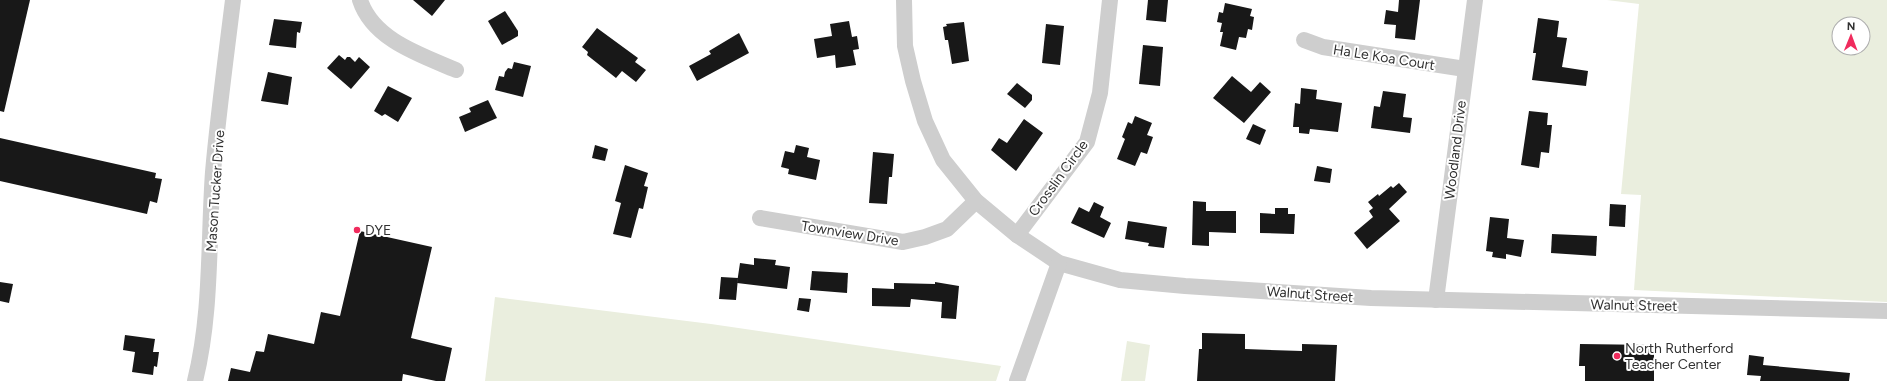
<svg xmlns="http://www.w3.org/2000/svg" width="1887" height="381" font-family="Figtree,sans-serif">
<rect width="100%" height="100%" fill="#fff"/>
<g fill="#eaeede" fill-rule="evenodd">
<path d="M 1607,0 L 1887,0 L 1887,302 L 1634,290 L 1641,195 L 1621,194 L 1639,4 ZM 1839,24 L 1863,24 L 1863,48 L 1839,48 Z"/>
<path d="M 495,297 L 711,324 L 1001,366 L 996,381 L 485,381 Z"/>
<path d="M 1127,341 L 1150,345 L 1145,381 L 1121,381 Z"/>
</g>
<g fill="#181818">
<path d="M 0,0 L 30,0 L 4,112 L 0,111 Z"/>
<path d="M 413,0 L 445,0 L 432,16 Z"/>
<path d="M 1148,0 L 1168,0 L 1166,22 L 1146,20 Z"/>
<path d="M 1399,0 L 1420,0 L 1415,40 L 1395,38 L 1396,25 L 1384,24 L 1386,10 L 1398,12 Z"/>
<path d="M 1225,3 L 1252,9 L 1250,16 L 1254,17 L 1252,30 L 1248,29 L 1246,38 L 1239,37 L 1236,50 L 1220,46 L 1223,32 L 1220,32 L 1222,23 L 1217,22 L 1219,12 L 1223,13 Z"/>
<path d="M 505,11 L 518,31 L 518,36 L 502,45 L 488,21 Z"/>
<path d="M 1538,18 L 1559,21 L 1557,37 L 1567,38 L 1562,67 L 1588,71 L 1586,86 L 1532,80 L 1536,53 L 1533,53 Z"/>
<path d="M 274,19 L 302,22 L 300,33 L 297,32 L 296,48 L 269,45 Z"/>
<path d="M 849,21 L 852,37 L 857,36 L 859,49 L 853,50 L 856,65 L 836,68 L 835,55 L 817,58 L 814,39 L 832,36 L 830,24 Z"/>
<path d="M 964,22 L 969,61 L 952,64 L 948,40 L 945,40 L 943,27 L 947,26 L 946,24 Z"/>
<path d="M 1046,24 L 1064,26 L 1060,65 L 1042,63 Z"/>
<path d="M 597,28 L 638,58 L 635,62 L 646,70 L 636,82 L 622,71 L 616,78 L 587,55 L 588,52 L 582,47 Z"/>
<path d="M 739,33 L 749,53 L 697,81 L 689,66 L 711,54 L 709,51 Z"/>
<path d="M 1143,45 L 1163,47 L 1160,86 L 1139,84 Z"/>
<path d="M 339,55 L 345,60 L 347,57 L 350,57 L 355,62 L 359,57 L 370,67 L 351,89 L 327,68 Z"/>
<path d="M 514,62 L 531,66 L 523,97 L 495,90 L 499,76 L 504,77 L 505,72 L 508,68 L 512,69 Z"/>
<path d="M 268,72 L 292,77 L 288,105 L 261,101 Z"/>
<path d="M 1232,76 L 1251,92 L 1260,82 L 1271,92 L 1244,123 L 1213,98 Z"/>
<path d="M 1017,83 L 1032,95 L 1032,100 L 1025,108 L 1007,94 Z"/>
<path d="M 388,86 L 412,98 L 398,122 L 385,114 L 382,116 L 374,111 Z"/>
<path d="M 1301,88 L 1317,90 L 1316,99 L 1342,103 L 1338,132 L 1310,129 L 1309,134 L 1299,133 L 1299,127 L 1293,127 L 1295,103 L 1300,104 Z"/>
<path d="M 1383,91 L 1406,94 L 1403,117 L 1412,118 L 1410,133 L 1371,128 L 1374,106 L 1380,107 Z"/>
<path d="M 488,100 L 497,118 L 465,132 L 459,117 L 471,112 L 469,108 Z"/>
<path d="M 1529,111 L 1548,113 L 1547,125 L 1552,125 L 1549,153 L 1541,152 L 1539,168 L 1521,165 Z"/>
<path d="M 1135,116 L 1152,123 L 1147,135 L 1153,137 L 1147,154 L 1141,152 L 1135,166 L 1117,159 L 1125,139 L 1122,137 L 1128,122 L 1132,124 Z"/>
<path d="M 1024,119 L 1043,133 L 1016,171 L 991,150 L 999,138 L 1007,143 Z"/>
<path d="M 1253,124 L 1266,130 L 1260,145 L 1246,139 Z"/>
<path d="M 0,138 L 156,173 L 155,178 L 162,179 L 157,203 L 150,201 L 147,214 L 0,181 Z"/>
<path d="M 595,145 L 608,149 L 605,161 L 592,158 Z"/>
<path d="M 796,145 L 809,148 L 807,157 L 820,160 L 816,180 L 788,174 L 789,169 L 781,167 L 785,151 L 794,153 Z"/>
<path d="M 873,152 L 894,154 L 892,177 L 889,177 L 887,204 L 869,203 Z"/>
<path d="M 625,165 L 648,173 L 644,186 L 648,187 L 643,209 L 639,208 L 631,238 L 613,234 L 621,203 L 615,201 Z"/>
<path d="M 1317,166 L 1332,169 L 1330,183 L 1314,181 Z"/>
<path d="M 1399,183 L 1407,192 L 1389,209 L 1400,221 L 1367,249 L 1354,233 L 1373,217 L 1369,211 L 1373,208 L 1368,202 L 1378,194 L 1379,196 L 1391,186 L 1393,188 Z"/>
<path d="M 1193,201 L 1206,202 L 1206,211 L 1236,211 L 1236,233 L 1209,232 L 1209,246 L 1192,245 Z"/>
<path d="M 1094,202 L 1104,207 L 1100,217 L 1111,223 L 1104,238 L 1071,223 L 1079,207 L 1089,212 Z"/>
<path d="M 1610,204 L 1626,205 L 1625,227 L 1609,226 Z"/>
<path d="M 1275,208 L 1288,208 L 1288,214 L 1295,214 L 1294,234 L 1260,233 L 1260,213 L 1275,214 Z"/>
<path d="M 1490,217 L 1509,219 L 1507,238 L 1524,240 L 1521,257 L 1506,254 L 1506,259 L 1492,257 L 1493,252 L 1486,251 Z"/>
<path d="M 1128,221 L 1167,227 L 1164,248 L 1148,246 L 1149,243 L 1125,239 Z"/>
<path d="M 360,231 L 432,247 L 411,338 L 452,348 L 445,381 L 436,381 L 403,374 L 402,381 L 228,381 L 231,368 L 250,372 L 256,351 L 264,352 L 268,334 L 314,344 L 321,312 L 340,316 Z"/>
<path d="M 1552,234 L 1597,236 L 1596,256 L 1551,253 Z"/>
<path d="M 754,258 L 776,260 L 775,265 L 790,267 L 787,289 L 737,283 L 740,263 L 754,265 Z"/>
<path d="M 812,271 L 848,273 L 847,293 L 810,290 Z"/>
<path d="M 721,277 L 738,278 L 736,300 L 719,299 Z"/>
<path d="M 0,282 L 13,284 L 9,303 L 0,301 Z"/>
<path d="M 935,282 L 959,286 L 956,319 L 941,318 L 942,302 L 911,299 L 910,307 L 872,306 L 872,288 L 894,289 L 894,283 L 935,284 Z"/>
<path d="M 799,298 L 811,299 L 809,312 L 797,310 Z"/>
<path d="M 1202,333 L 1245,334 L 1245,349 L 1302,351 L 1302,344 L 1337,345 L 1335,381 L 1197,381 L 1199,349 L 1202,349 Z"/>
<path d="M 125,335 L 155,339 L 153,352 L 159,352 L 157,367 L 154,366 L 153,375 L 132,372 L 135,352 L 123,350 Z"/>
<path d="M 1580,344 L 1654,345 L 1654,381 L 1585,381 L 1585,366 L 1579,366 Z"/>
<path d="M 1749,355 L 1764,357 L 1763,365 L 1850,373 L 1849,381 L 1760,381 L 1761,376 L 1747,375 Z"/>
</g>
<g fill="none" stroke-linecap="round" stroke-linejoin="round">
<g stroke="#cecece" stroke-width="16">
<path d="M 360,0 C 373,40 421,55 456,70"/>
<path d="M 904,0 L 905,46 L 913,81 L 925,121 L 943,160 L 976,201 L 1017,235 L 1059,263 L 1120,280 L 1185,286 L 1371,298 L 1887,311"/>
<path d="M 1304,40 L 1323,47 L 1465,69"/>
<path d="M 760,218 L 903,242 L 925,237 L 947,229 L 976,201"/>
<path d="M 1017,235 L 1087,142 L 1100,93 L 1110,0"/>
<path d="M 1436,300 L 1475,0"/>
<path d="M 195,381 C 212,312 208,242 213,172 C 218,115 226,57 233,0"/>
<path d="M 1017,381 L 1059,263"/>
</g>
</g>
<g fill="#f02b5d" stroke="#fff" stroke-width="1.5">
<circle cx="357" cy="230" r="4"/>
<circle cx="1617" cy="356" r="4"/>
</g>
<g text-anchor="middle" stroke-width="4" stroke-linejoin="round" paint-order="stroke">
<g font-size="14" fill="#313131" stroke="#fff">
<text transform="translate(1384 57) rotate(9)" y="5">Ha Le Koa Court</text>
<text transform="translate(1455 150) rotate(-83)" y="5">Woodland Drive</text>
<text transform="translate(1058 178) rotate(-54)" y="5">Crosslin Circle</text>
<text transform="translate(215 191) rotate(-86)" y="5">Mason Tucker Drive</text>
<text transform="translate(850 233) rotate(9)" y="5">Townview Drive</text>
<text transform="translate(1310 294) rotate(4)" y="5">Walnut Street</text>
<text transform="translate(1634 305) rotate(1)" y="5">Walnut Street</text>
</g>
<g font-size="14" fill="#313131" stroke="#fff" text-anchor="start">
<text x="365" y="235">DYE</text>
<text x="1625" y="353">North Rutherford<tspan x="1625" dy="16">Teacher Center</tspan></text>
</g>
</g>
<g transform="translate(1851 36) rotate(1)"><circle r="19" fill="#ffffff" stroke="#adadad"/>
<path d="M0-3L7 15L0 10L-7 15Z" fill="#f02b5d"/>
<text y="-6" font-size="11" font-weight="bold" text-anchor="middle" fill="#313131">N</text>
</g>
</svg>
